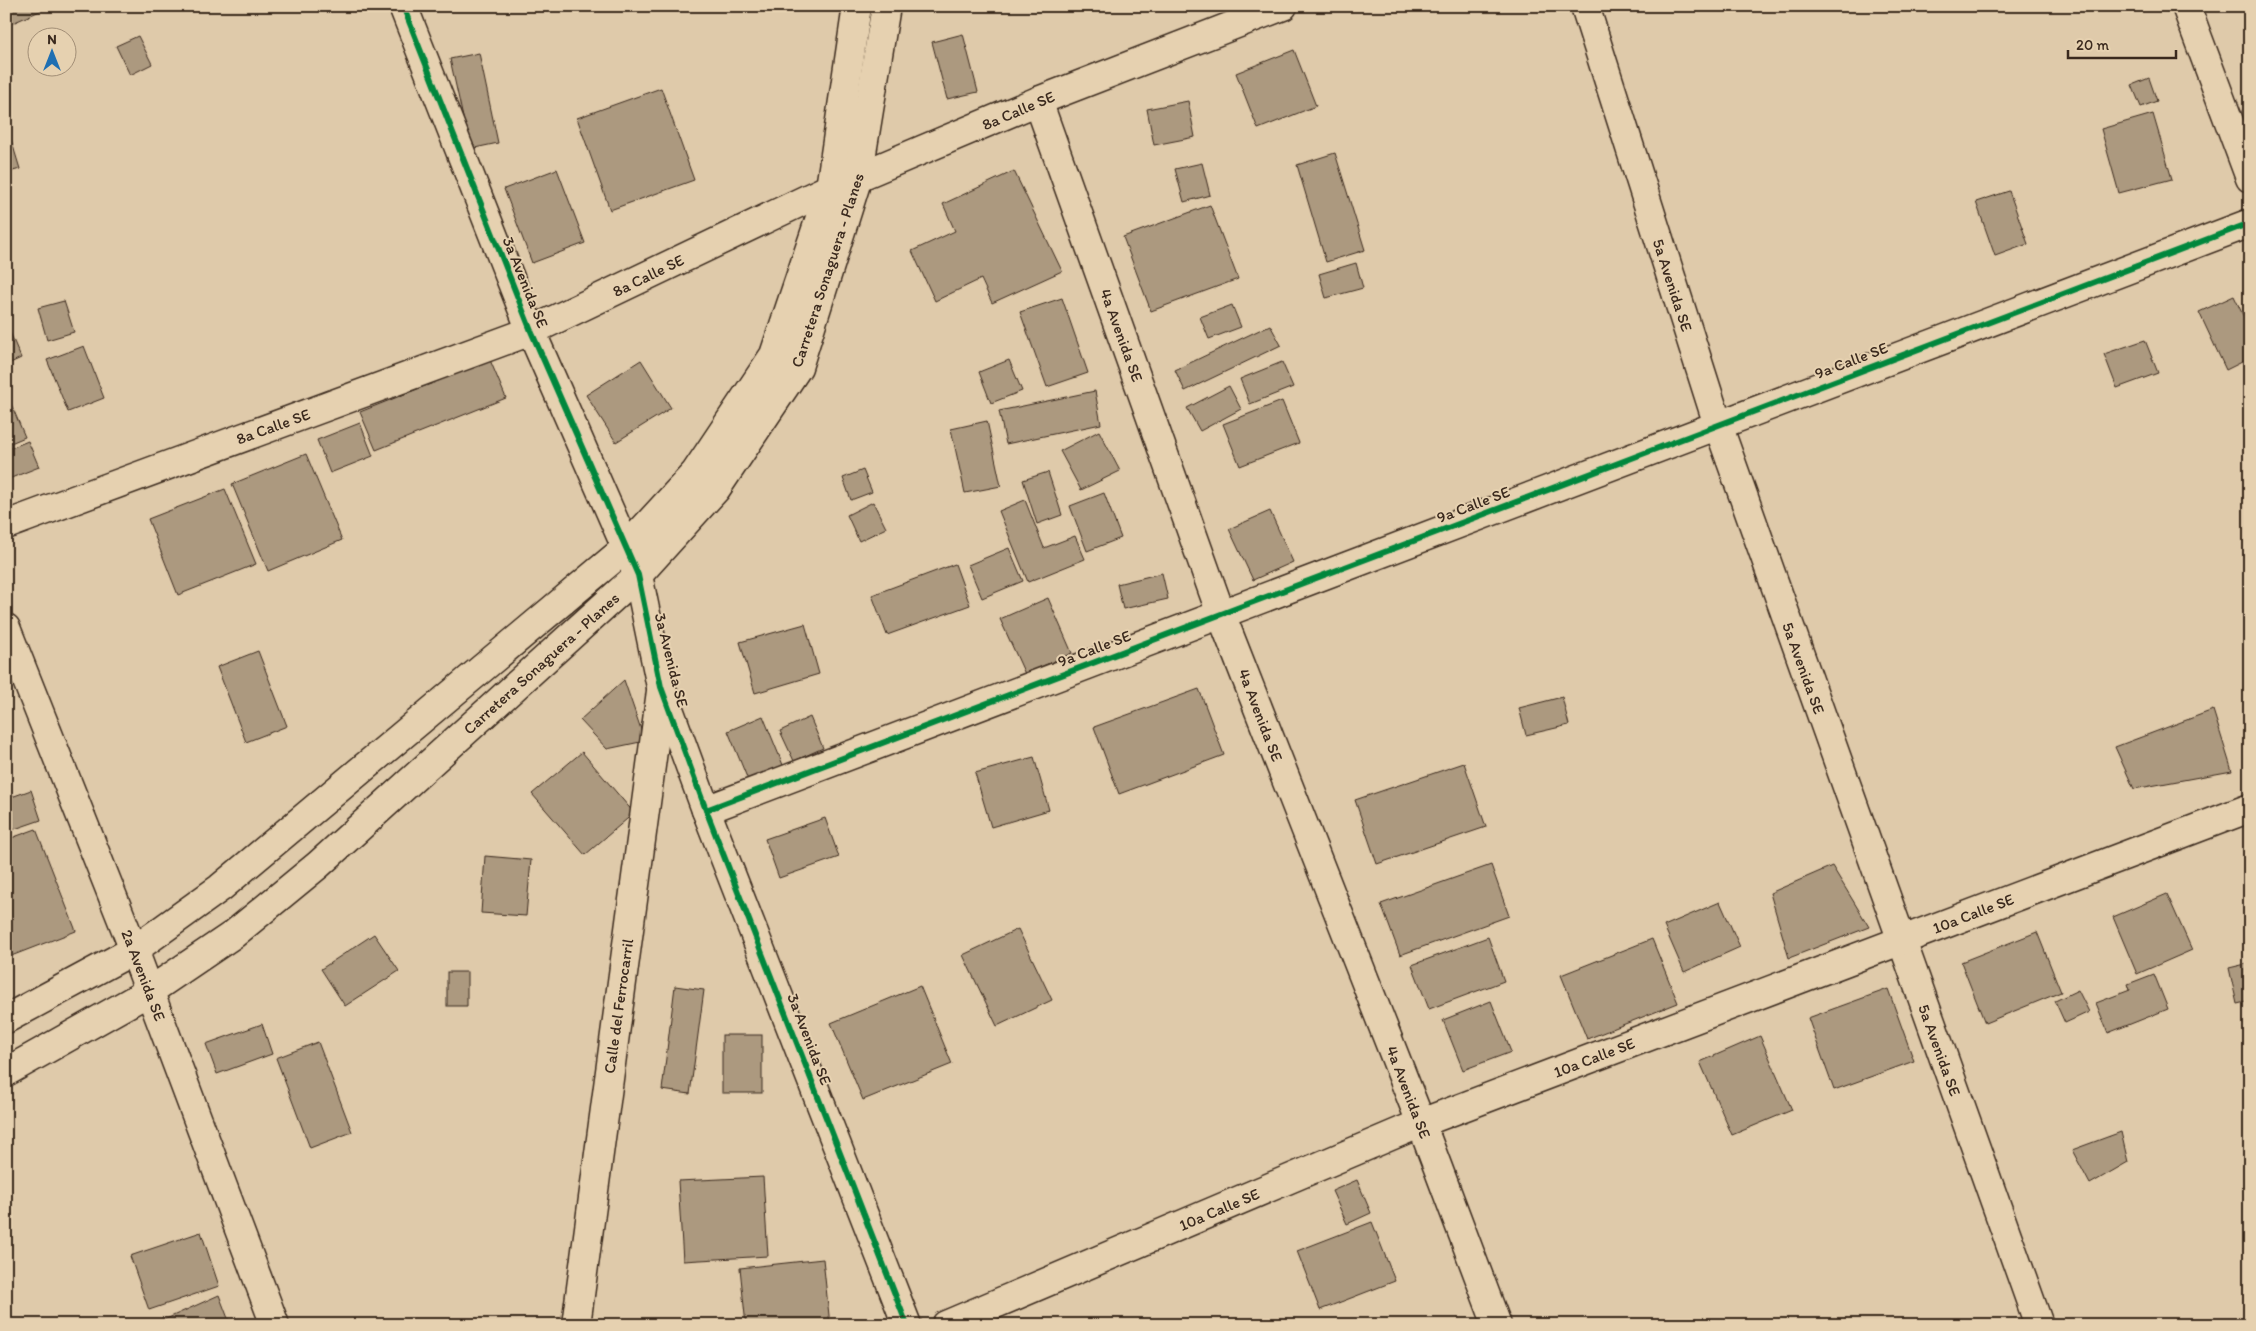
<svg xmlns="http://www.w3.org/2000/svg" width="2256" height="1331" font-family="Itim,sans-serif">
<rect width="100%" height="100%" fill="#dfcaaa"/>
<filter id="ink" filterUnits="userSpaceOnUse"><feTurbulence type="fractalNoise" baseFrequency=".02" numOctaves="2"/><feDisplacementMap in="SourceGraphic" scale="10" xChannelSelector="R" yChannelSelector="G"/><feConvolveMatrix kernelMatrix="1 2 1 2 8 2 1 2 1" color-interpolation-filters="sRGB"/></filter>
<g filter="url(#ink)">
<g fill="#ac997f" stroke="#3b2a1e">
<path d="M 6,6 L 51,6 L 6,26 Z"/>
<path d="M 119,6 L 131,6 L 121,11 Z"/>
<path d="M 963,34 L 978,92 L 947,99 L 932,42 Z"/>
<path d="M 138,36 L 152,64 L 130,75 L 116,46 Z"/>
<path d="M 1294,50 L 1316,106 L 1258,129 L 1236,73 Z"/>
<path d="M 479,53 L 498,143 L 470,149 L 450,59 Z"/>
<path d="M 2149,78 L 2157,101 L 2141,107 L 2132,85 Z"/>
<path d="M 661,88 L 694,180 L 610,210 L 577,118 Z"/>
<path d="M 1188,101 L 1195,137 L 1154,145 L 1147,109 Z"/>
<path d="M 2153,114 L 2172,179 L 2119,193 L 2101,129 Z"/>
<path d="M 6,123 L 20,169 L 6,173 Z"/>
<path d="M 1335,153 L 1365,250 L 1326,262 L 1297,165 Z"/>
<path d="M 1202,163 L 1210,195 L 1184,202 L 1175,169 Z"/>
<path d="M 557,169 L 585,243 L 532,263 L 504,189 Z"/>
<path d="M 1014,171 L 1062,271 L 992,303 L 981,279 L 935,301 L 912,251 L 955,231 L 943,204 Z"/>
<path d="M 2009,191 L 2028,244 L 1995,256 L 1976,202 Z"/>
<path d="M 1210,205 L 1238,279 L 1151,311 L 1123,237 Z"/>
<path d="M 1356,263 L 1363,288 L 1326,298 L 1319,274 Z"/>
<path d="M 2234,296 L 2250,330 L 2250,358 L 2226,370 L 2199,312 Z"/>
<path d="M 1062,298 L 1088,373 L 1047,387 L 1020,312 Z"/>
<path d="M 64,301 L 74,332 L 47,340 L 38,308 Z"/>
<path d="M 1232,305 L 1241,327 L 1209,339 L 1200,317 Z"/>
<path d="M 6,323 L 21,358 L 6,365 Z"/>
<path d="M 1270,325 L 1281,345 L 1185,391 L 1175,370 Z"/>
<path d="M 2145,340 L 2158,373 L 2117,388 L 2104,354 Z"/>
<path d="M 84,346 L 104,398 L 68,412 L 47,360 Z"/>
<path d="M 490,360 L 506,398 L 376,450 L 360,412 Z"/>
<path d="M 641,360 L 671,408 L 616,442 L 586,395 Z"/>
<path d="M 1009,360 L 1022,391 L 991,403 L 979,372 Z"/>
<path d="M 1282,362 L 1293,387 L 1250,404 L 1240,379 Z"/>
<path d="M 1229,386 L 1241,409 L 1200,431 L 1187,408 Z"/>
<path d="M 1095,391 L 1101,424 L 1006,444 L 999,411 Z"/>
<path d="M 6,392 L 25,437 L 6,445 Z"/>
<path d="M 1282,401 L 1299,443 L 1240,466 L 1223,424 Z"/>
<path d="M 987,421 L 1001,486 L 965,493 L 951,429 Z"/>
<path d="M 360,423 L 373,456 L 330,473 L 317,440 Z"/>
<path d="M 1099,431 L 1120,471 L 1081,490 L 1060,451 Z"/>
<path d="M 28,441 L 39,467 L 6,480 L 6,450 Z"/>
<path d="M 306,454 L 342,540 L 268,571 L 232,484 Z"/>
<path d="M 863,470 L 872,492 L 851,500 L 843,478 Z"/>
<path d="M 1048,472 L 1062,515 L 1037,524 L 1023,480 Z"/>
<path d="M 225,489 L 256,564 L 178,595 L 148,519 Z"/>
<path d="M 1104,493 L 1121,538 L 1087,551 L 1070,506 Z"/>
<path d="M 1025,500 L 1044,548 L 1075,536 L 1085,559 L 1028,582 L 999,511 Z"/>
<path d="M 873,502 L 886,528 L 859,541 L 847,515 Z"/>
<path d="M 1270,511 L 1293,562 L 1253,580 L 1229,529 Z"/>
<path d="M 1009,548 L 1023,581 L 982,598 L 968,565 Z"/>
<path d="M 955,564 L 970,605 L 887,635 L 872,595 Z"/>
<path d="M 1162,573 L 1168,599 L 1123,609 L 1117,584 Z"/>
<path d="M 1048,598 L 1072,653 L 1025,674 L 1000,619 Z"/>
<path d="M 805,624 L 819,674 L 755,693 L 740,642 Z"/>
<path d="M 258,651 L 287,726 L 246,742 L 217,667 Z"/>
<path d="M 624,680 L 645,741 L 607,749 L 580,720 Z"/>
<path d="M 1199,689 L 1224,755 L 1119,794 L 1094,727 Z"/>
<path d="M 1562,697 L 1569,725 L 1526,735 L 1519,708 Z"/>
<path d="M 2213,710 L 2232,771 L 2134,789 L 2115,747 Z"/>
<path d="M 763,716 L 783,765 L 748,780 L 728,731 Z"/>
<path d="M 810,717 L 823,748 L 794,761 L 780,731 Z"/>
<path d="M 582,752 L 634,813 L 585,855 L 532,794 Z"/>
<path d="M 1034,757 L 1049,810 L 991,827 L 975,773 Z"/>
<path d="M 1464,763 L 1486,827 L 1377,864 L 1355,800 Z"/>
<path d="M 31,790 L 41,820 L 6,832 L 6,799 Z"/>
<path d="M 825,818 L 839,857 L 779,878 L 765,839 Z"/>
<path d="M 36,829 L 76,931 L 6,958 L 6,840 Z"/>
<path d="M 485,856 L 531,860 L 526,916 L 481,913 Z"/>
<path d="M 1491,865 L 1509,916 L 1400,955 L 1381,904 Z"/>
<path d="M 1832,866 L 1869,927 L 1789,958 L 1770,893 Z"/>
<path d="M 2167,894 L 2192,950 L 2137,974 L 2113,917 Z"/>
<path d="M 1720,902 L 1740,947 L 1684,972 L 1664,926 Z"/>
<path d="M 1018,929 L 1052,1000 L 997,1026 L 963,955 Z"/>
<path d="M 2037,932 L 2061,992 L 1985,1023 L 1961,962 Z"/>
<path d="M 374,934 L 399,971 L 345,1006 L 321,969 Z"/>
<path d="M 1488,937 L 1504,981 L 1429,1009 L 1412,965 Z"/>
<path d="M 1652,939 L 1678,1003 L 1587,1039 L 1561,975 Z"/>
<path d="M 2250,963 L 2250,1001 L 2237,1004 L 2229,968 Z"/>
<rect x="447" y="972" width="20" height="34"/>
<path d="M 2154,974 L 2168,1009 L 2108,1033 L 2096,1003 L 2130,990 L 2128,984 Z"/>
<path d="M 675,986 L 704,990 L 690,1094 L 662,1090 Z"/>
<path d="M 920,986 L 952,1064 L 863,1100 L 831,1023 Z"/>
<path d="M 1888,989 L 1914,1061 L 1834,1090 L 1808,1018 Z"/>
<path d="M 2078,990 L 2089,1012 L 2065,1023 L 2055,1001 Z"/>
<path d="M 1491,1001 L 1511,1052 L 1463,1070 L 1443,1020 Z"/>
<path d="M 262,1024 L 272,1054 L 217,1074 L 206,1044 Z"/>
<rect x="722" y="1035" width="40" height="58"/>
<path d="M 1760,1036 L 1792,1110 L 1732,1135 L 1700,1062 Z"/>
<path d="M 318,1042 L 352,1132 L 310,1148 L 276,1058 Z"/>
<path d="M 2121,1132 L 2128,1162 L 2090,1184 L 2072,1150 Z"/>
<path d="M 763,1177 L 768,1256 L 683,1261 L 678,1181 Z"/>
<path d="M 1357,1180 L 1371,1213 L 1347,1224 L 1332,1191 Z"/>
<path d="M 1372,1222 L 1395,1281 L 1320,1310 L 1297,1251 Z"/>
<path d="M 201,1232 L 219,1286 L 149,1310 L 130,1256 Z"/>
<path d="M 823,1259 L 830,1325 L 746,1325 L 740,1268 Z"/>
<path d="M 219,1295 L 229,1321 L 221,1325 L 153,1325 Z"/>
</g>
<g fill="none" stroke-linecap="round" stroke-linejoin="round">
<defs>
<g id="minor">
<path d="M 403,6 L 531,331 L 638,575 L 661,687 L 706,810 L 907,1325"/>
<path d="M 1585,6 L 1718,425 L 2039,1325"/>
<path d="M 2186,6 L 2250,178"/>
<path d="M 1038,101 L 1221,614 L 1421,1123 L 1497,1325"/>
<path d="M 6,525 L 531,331 L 830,188"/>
<path d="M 6,628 L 134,950 L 275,1325"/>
<path d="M 706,810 L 2250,223"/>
<path d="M 576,1325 L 661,691"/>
<path d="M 946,1325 L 1421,1123 L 2250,808"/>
</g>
<path id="tertiary" d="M 839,185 L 1038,101 L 1283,6"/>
<g id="secondary">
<path d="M 6,1019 L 134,950 L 220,888 L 626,548 L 695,473 L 774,355 L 830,188 L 857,6"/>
<path d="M 6,1072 L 150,991 L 234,934 L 318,865 L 638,575 L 716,489 L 798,367 L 858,177 L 886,6"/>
</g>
</defs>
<use href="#minor" stroke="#3b2a1e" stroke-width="31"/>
<use href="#tertiary" stroke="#3b2a1e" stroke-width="31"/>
<use href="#secondary" stroke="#3b2a1e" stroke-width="31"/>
<use href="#minor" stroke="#e6d1b0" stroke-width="28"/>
<use href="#tertiary" stroke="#e6d1b0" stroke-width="28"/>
<use href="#secondary" stroke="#e6d1b0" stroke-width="28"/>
<defs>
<g id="cycleway">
<path d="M 403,6 L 531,331 L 638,575 L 661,687 L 706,810 L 907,1325"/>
<path d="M 706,810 L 2250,223"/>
</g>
</defs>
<use href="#cycleway" stroke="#e6d1b0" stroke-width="9"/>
<use href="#cycleway" stroke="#00873e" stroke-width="6"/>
</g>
</g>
<g text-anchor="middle" stroke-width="4" stroke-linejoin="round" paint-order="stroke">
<g font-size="16" fill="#3b2a1e" stroke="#e6d1b0">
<text transform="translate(1018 110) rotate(-23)" y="6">8a Calle SE</text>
<text transform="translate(827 270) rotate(-72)" y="6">Carretera Sonaguera - Planes</text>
<text transform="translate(648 275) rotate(-26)" y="6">8a Calle SE</text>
<text transform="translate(526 282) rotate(68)" y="6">3a Avenida SE</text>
<text transform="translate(1673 285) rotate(72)" y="6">5a Avenida SE</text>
<text transform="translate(1122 335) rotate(70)" y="6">4a Avenida SE</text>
<text transform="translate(1851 360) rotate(-21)" y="6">9a Calle SE</text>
<text transform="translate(273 426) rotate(-20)" y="6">8a Calle SE</text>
<text transform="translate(1473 504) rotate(-21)" y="6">9a Calle SE</text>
<text transform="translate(1094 648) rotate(-21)" y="6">9a Calle SE</text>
<text transform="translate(672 660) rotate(76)" y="6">3a Avenida SE</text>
<text transform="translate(541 663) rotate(-42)" y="6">Carretera Sonaguera - Planes</text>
<text transform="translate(1804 668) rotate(70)" y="6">5a Avenida SE</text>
<text transform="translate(1261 715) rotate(69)" y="6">4a Avenida SE</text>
<text transform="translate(1973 913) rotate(-21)" y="6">10a Calle SE</text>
<text transform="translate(144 975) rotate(69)" y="6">2a Avenida SE</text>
<text transform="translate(618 1006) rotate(-82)" y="6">Calle del Ferrocarril</text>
<text transform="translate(810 1039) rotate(69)" y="6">3a Avenida SE</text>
<text transform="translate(1940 1050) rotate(70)" y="6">5a Avenida SE</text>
<text transform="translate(1594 1057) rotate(-21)" y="6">10a Calle SE</text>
<text transform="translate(1409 1092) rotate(69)" y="6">4a Avenida SE</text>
<text transform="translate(1219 1209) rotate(-23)" y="6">10a Calle SE</text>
</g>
</g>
<rect width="2256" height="1331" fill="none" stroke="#e6d1b0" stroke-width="25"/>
<rect x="12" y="12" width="2231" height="1306" fill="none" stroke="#3b2a1e" stroke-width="2" filter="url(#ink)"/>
<g transform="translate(52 52)"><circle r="24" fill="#e6d1b0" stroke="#a28e76"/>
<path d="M0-4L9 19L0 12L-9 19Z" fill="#1f6fb2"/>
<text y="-8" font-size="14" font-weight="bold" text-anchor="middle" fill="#3b2a1e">N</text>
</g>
<path d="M2068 50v8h108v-8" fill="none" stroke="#3b2a1e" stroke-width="2.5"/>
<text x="2076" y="50" font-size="15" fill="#3b2a1e" stroke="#e6d1b0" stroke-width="4" paint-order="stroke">20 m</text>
</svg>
